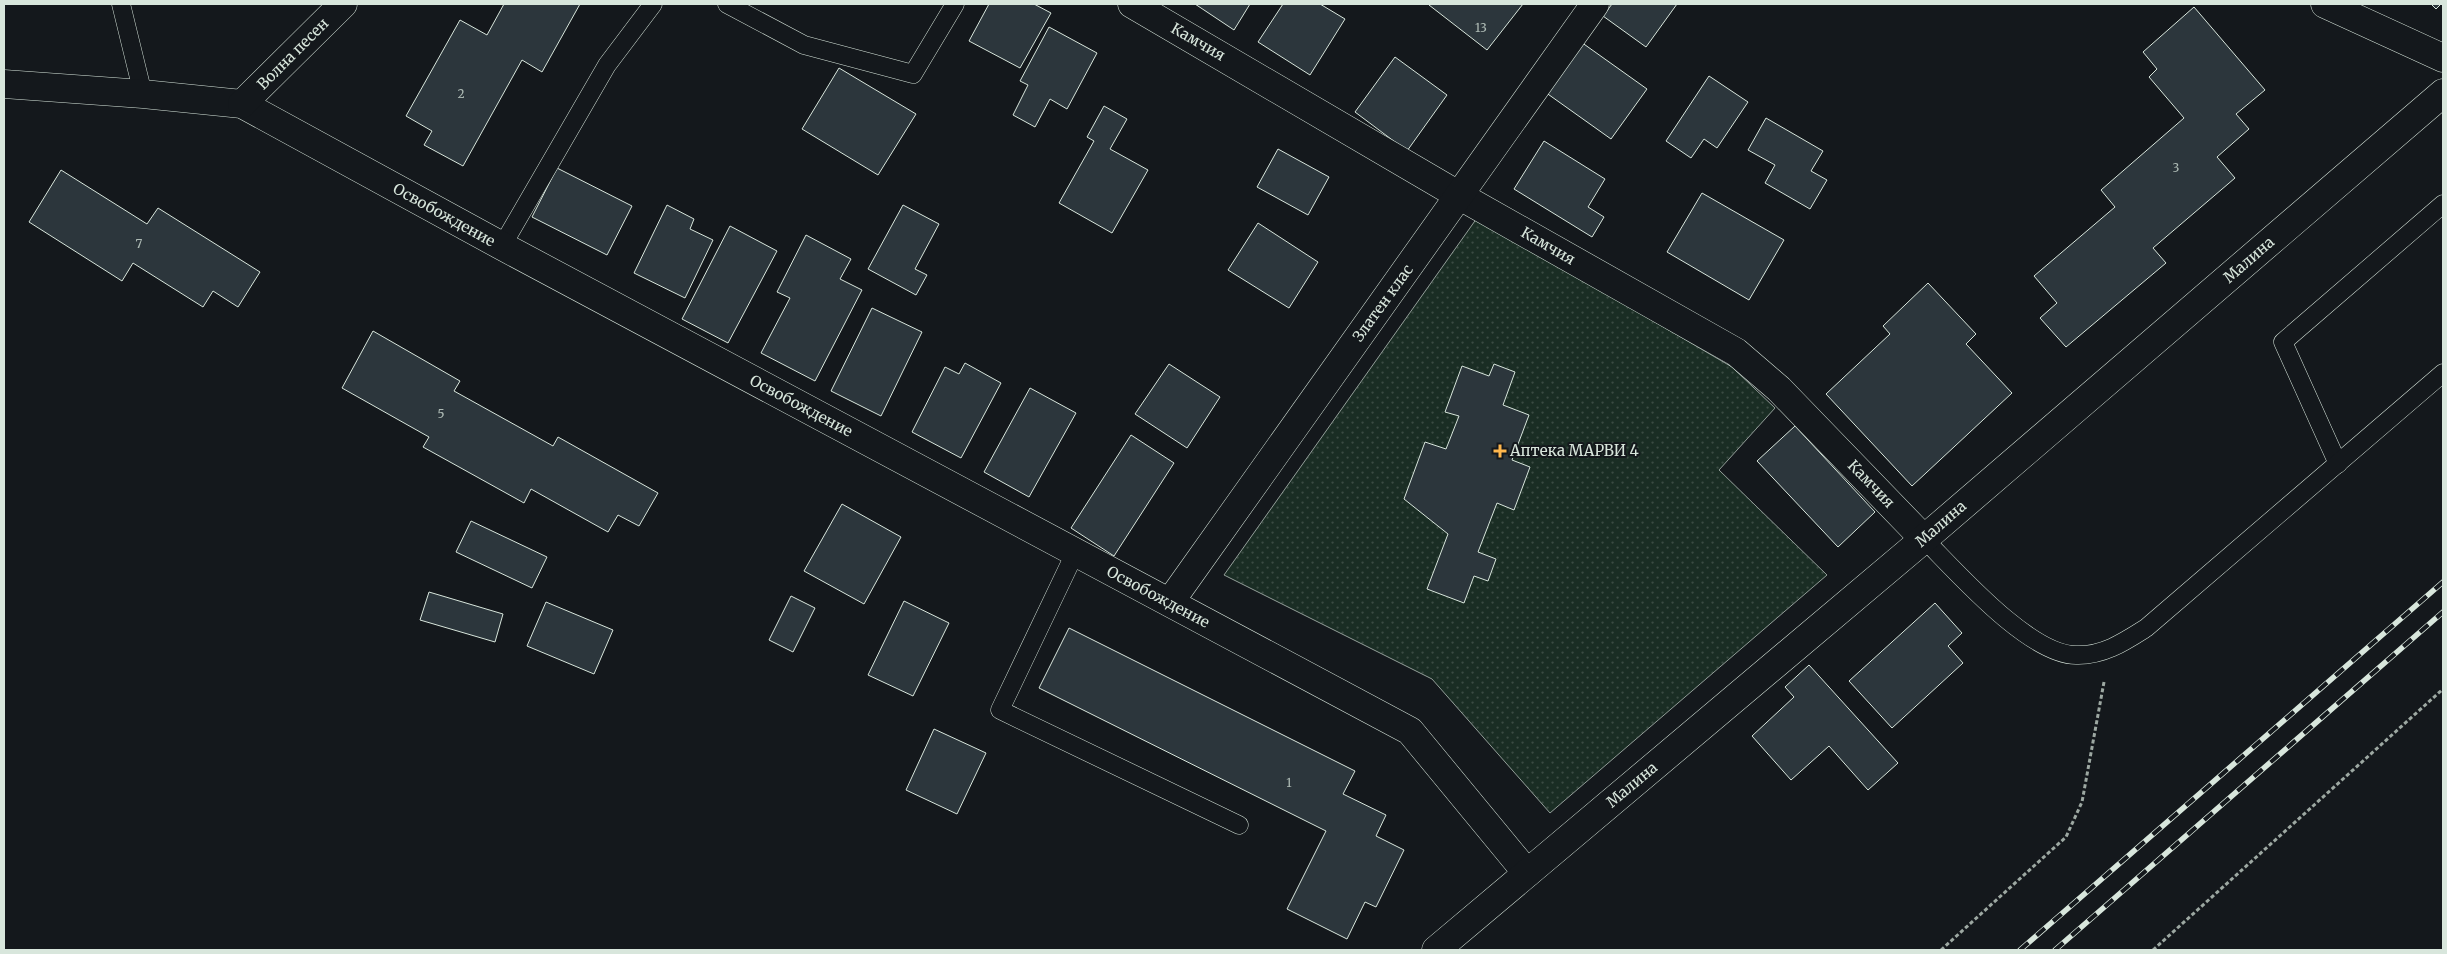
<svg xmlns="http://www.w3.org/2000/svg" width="2447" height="954" font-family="Merriweather,serif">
<defs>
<pattern id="grass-dots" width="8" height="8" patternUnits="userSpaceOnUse" patternTransform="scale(1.25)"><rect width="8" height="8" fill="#1a2d24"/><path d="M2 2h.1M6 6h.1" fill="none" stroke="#3b4b43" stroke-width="1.8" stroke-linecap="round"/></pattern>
</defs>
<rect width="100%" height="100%" fill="#14181c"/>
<path fill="url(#grass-dots)" stroke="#939e99" d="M 1477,218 L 1732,367 L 1775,408 L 1719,470 L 1827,575 L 1550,813 L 1432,679 L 1224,575 Z"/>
<g fill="#2c363c" stroke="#d8e6dc">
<path d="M 504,4 L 580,4 L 542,72 L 522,60 L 463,166 L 424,145 L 432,131 L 406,116 L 460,20 L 487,35 Z"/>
<path d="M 989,4 L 1034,4 L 1051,13 L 1020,68 L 969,41 Z"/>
<path d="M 1195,4 L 1250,4 L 1234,30 Z"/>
<path d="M 1283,4 L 1320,4 L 1345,19 L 1310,75 L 1258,42 Z"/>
<path d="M 1430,4 L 1523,4 L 1487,50 L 1429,5 Z"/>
<path d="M 1612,4 L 1677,4 L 1646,47 L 1603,16 Z"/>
<path d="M 2431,4 L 2441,4 L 2436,9 Z"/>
<path d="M 2194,7 L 2265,90 L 2236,114 L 2249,129 L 2217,157 L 2235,178 L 2153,248 L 2166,263 L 2066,347 L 2040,318 L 2057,303 L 2034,276 L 2115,207 L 2101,190 L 2184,118 L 2149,77 L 2157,69 L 2143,52 Z"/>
<path d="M 1049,27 L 1097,53 L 1067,109 L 1050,99 L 1035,127 L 1013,115 L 1028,85 L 1020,81 Z"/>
<path d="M 1581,42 L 1647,89 L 1611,139 L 1545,92 Z"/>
<path d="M 1395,57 L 1447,95 L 1407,151 L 1355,112 Z"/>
<path d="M 839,68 L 916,114 L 878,175 L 802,129 Z"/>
<path d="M 1709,76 L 1748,102 L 1717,148 L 1704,139 L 1691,158 L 1666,141 Z"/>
<path d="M 1104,106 L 1127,119 L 1110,149 L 1148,170 L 1112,233 L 1059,203 L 1094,141 L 1087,137 Z"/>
<path d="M 1766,118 L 1823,151 L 1811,171 L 1827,180 L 1810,209 L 1765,183 L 1775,165 L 1748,150 Z"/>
<path d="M 1544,141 L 1605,179 L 1588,207 L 1604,217 L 1592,237 L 1514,189 Z"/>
<path d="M 1278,149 L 1329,177 L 1308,215 L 1257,187 Z"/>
<path d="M 557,168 L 632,206 L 607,255 L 532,217 Z"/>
<path d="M 61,170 L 147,224 L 158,208 L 260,272 L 238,307 L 213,291 L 203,307 L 133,263 L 122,281 L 29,222 Z"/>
<path d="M 1702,193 L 1784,240 L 1749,300 L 1667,252 Z"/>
<path d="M 667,205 L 694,219 L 690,229 L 713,240 L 685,298 L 634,273 Z"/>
<path d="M 903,205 L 939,224 L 915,269 L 927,275 L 916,295 L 868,269 Z"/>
<path d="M 1258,223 L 1318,262 L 1289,308 L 1228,270 Z"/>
<path d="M 730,226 L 777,251 L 728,343 L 682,319 Z"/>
<path d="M 806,235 L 851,259 L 840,279 L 862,290 L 815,381 L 761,353 L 790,298 L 777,292 Z"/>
<path d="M 1928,283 L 1976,334 L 1966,344 L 2012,393 L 1912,486 L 1826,394 L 1890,334 L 1883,326 Z"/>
<path d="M 872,308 L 922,332 L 881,416 L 831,391 Z"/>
<path d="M 373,331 L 460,381 L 454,391 L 553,446 L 558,437 L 658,493 L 639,526 L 618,515 L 608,532 L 531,489 L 524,503 L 423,447 L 429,437 L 342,388 Z"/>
<path d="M 965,363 L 1001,383 L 961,458 L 912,432 L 945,367 L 959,374 Z"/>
<path d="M 1169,364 L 1220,397 L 1187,448 L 1135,414 Z"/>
<path d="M 1494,364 L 1515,372 L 1503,405 L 1529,415 L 1512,460 L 1530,467 L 1514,510 L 1497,503 L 1478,552 L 1496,559 L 1488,581 L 1474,576 L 1464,603 L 1427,589 L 1448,534 L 1404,499 L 1425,442 L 1446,449 L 1459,416 L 1445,412 L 1462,366 L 1489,376 Z"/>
<path d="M 1030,388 L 1076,413 L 1029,497 L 984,472 Z"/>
<path d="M 1795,426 L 1875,512 L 1838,547 L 1757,461 Z"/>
<path d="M 1131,435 L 1174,463 L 1114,556 L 1071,528 Z"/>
<path d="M 842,504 L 901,537 L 864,604 L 804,571 Z"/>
<path d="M 471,521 L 547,557 L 532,588 L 456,552 Z"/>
<path d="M 429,592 L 503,614 L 495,642 L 420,620 Z"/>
<path d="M 791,596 L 815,608 L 793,652 L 769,640 Z"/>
<path d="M 904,601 L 949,623 L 913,696 L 868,675 Z"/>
<path d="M 546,602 L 613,630 L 594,674 L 527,646 Z"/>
<path d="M 1935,603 L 1962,633 L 1948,646 L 1963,663 L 1892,728 L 1849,681 Z"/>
<path d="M 1069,628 L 1355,771 L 1343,794 L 1386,815 L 1376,836 L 1404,850 L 1376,907 L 1365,902 L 1347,939 L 1287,909 L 1326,831 L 1039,688 Z"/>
<path d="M 1809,665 L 1898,763 L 1868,790 L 1829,746 L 1791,780 L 1752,736 L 1794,697 L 1785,687 Z"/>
<path d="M 934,729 L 986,753 L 957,814 L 906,790 Z"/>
</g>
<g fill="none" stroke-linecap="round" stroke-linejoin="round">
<defs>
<g id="service">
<path d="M 121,4 L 143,94"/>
<path d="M 727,4 L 804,45 L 913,74 L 955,4"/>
<path d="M 502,246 L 607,65 L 653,4"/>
<path d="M 2338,464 L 2283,342 L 2443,204"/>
<path d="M 1924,539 C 1956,571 2029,655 2076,655 C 2103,656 2124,642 2146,628 L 2443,373"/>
<path d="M 1075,553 L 1000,710 L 1239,825"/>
</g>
<g id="minor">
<path d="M 1132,4 L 1460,196 L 1736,352 L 1779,389 L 1924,539"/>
<path d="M 2325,4 L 2443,58"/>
<path d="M 4,84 L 143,94 L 242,104 L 502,246 L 1410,731 L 1527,873"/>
<path d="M 242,104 L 343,4"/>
<path d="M 1170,602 L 1595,4"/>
<path d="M 1436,950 L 1924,539 L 2443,93"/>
</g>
</defs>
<use href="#service" stroke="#d8e6dc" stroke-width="19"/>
<use href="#minor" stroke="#d8e6dc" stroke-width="29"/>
<g stroke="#9da8a2" stroke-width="3" stroke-dasharray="4 2.5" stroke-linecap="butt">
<path d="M 1941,950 L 2066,837 L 2082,802 L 2104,682"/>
<path d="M 2153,950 L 2443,689"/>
</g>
<use href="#service" stroke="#14181c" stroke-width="18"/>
<use href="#minor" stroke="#14181c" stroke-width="28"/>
<defs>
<g id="rail">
<path d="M 2020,950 L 2443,582"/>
<path d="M 2055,950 L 2443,612"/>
</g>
</defs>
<use href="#rail" stroke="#d8e6dc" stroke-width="5.5"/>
<use href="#rail" stroke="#14181c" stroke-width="4" stroke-dasharray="11" stroke-linecap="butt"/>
</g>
<path fill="#ffb74d" stroke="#14181c" stroke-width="2" d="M1497.5 443.5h5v5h5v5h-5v5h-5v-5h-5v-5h5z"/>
<g text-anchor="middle" stroke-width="4" stroke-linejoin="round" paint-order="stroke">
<g font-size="12" fill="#adbab4">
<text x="1481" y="32">13</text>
<text x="461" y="98">2</text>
<text x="2176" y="172">3</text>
<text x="139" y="248">7</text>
<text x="441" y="418">5</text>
<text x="1289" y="787">1</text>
</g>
<g font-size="15" fill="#d8e6dc" stroke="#14181c">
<text transform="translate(1198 42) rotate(30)" y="5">Камчия</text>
<text transform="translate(293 54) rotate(-45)" y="5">Волна песен</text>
<text transform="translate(444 215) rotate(29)" y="5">Освобождение</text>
<text transform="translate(1548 246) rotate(30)" y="5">Камчия</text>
<text transform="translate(2249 260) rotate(-41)" y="5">Малина</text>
<text transform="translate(1383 303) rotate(-54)" y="5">Златен клас</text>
<text transform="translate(801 406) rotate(28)" y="5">Освобождение</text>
<text transform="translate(1871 484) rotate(46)" y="5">Камчия</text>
<text transform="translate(1941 524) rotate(-41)" y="5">Малина</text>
<text transform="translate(1158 597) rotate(28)" y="5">Освобождение</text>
<text transform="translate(1632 785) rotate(-40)" y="5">Малина</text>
</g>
<g font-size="15" fill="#d8e6dc" stroke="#14181c" text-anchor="start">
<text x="1510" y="456">Аптека МАРВИ 4</text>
</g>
</g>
<rect width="2447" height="954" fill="none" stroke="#d8e6dc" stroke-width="10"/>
</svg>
